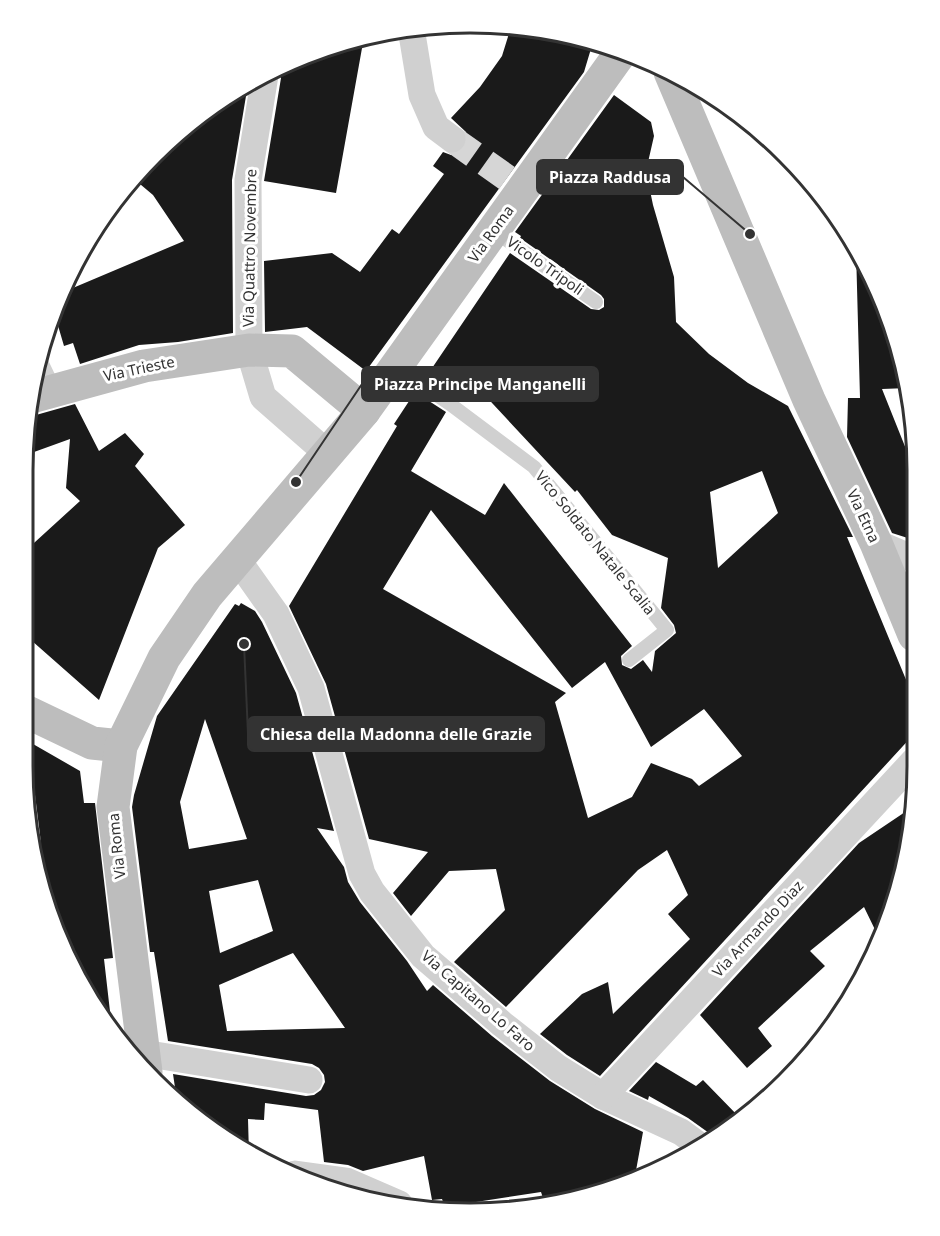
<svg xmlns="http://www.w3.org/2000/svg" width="940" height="1236" font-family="'Noto Sans',sans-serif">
<rect width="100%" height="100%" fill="#fff"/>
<g fill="#1a1a1a" fill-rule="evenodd">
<path d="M 511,27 L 558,31 L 593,42 L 584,72 L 366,371 L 307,327 L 265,332 L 264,261 L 332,253 L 360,272 L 392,229 L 399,234 L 444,174 L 433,166 L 443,152 L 451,155 L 458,154 L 465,148 L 468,140 L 466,132 L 451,118 L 480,87 L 502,56 Z"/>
<path d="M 364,37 L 336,193 L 264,181 L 281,78 L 278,67 L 299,56 Z"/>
<path d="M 248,84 L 232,180 L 233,333 L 178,342 L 139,345 L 80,364 L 73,343 L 64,346 L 54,312 L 61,293 L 184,241 L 153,195 L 134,179 L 222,98 Z"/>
<path d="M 614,95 L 651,122 L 654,136 L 646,171 L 653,205 L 674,277 L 676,322 L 709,354 L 748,383 L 788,406 L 853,537 L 847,537 L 914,699 L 914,734 L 600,1076 L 567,1055 L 540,1034 L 582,994 L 608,982 L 613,1014 L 690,939 L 668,914 L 688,895 L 667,850 L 638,870 L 506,1007 L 454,962 L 505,910 L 496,869 L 449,871 L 411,916 L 393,893 L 428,852 L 369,839 L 326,684 L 289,606 L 397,426 L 394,424 L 415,392 L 446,412 L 411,471 L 485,515 L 504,483 L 632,646 L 621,656 L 622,665 L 631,669 L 643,660 L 652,672 L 655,651 L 676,633 L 674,625 L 661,608 L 668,558 L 612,535 L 577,490 L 575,492 L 465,374 L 446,390 L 426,377 L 510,253 L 591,309 L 599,310 L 604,307 L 604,299 L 601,295 L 520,238 L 521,236 L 515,232 ZM 762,471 L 778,513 L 718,568 L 710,492 ZM 431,510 L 572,688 L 605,662 L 651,747 L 704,709 L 742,756 L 699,786 L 692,779 L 651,763 L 632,797 L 588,818 L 555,702 L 566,693 L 383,589 Z"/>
<path d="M 856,250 L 894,326 L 908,388 L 882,389 L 914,469 L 914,540 L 892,533 L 847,437 L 848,398 L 860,398 Z"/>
<path d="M 75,404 L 99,451 L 125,433 L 144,454 L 135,466 L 185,525 L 158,548 L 99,700 L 23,633 L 23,553 L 80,501 L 66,488 L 70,439 L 23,456 L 23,441 L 28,415 L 36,415 Z"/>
<path d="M 241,603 L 255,611 L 262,622 L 296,693 L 334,831 L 317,828 L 344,867 L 348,882 L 360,902 L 407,961 L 427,991 L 433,985 L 492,1036 L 550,1081 L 595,1109 L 643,1132 L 635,1176 L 586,1198 L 545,1204 L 541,1192 L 476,1202 L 479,1212 L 470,1214 L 446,1210 L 442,1199 L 432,1200 L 424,1156 L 363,1171 L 348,1165 L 324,1162 L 318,1110 L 265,1103 L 264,1120 L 248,1119 L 249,1155 L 177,1101 L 173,1074 L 306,1096 L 314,1095 L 321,1090 L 325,1082 L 324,1075 L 319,1068 L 312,1064 L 168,1041 L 154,952 L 150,952 L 132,807 L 134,795 L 157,716 L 235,604 L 239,606 ZM 205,719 L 247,839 L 189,849 L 180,802 ZM 258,880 L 273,931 L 220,953 L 209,891 ZM 293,953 L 345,1028 L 227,1031 L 219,985 Z"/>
<path d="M 33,744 L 80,771 L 84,803 L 95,803 L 113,958 L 104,959 L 112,1029 L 83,990 L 38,882 L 33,844 L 41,843 L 33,779 L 24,775 Z"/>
<path d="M 914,806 L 914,825 L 881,942 L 864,907 L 810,951 L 825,966 L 758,1028 L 772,1046 L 747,1068 L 700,1015 L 859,843 Z"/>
<path d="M 656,1062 L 696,1086 L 703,1080 L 741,1119 L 714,1140 L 709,1133 L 688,1118 L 649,1096 L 648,1100 L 629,1091 Z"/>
</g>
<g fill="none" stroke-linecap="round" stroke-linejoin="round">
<path stroke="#d6d6d6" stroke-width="27" stroke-dasharray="27 14" stroke-linecap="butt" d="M 452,139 L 507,178"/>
<g stroke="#d0d0d0" stroke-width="14">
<path d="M 494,231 L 596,302"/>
<path d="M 395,367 L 450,404 L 534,467 L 667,630 L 629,660"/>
</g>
<g stroke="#d0d0d0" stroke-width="27">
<path d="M 411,28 L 422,95 L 436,127 L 452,139"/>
<path d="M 265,75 L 248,180 L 249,350 L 263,397 L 328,454"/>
<path d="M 36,366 L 48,391"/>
<path d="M 876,543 L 914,559"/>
<path d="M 237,559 L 276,614 L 311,688 L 362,874 L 372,892 L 423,956 L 502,1024 L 558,1068 L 603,1096 L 681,1132 L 700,1146"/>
<path d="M 143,1053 L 309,1080"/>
<path d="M 603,1096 L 914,761"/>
<path d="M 295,1174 L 346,1181 L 399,1204"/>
</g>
<g stroke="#bdbdbd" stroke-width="33">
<path d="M 670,72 L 809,400 L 876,543 L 914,635"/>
<path d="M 31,397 L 144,366 L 249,350 L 292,351 L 364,411"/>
<path d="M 23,710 L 92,743 L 121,746"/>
<path d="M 146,1072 L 113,807 L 121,746 L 164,658 L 207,595 L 364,411 L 622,51"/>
</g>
</g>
<g text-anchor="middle" stroke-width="6" stroke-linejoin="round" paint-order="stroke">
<g font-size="15" fill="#333" stroke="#fff">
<text transform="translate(491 234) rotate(-54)" y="5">Via Roma</text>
<text transform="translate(250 248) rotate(-89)" y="5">Via Quattro Novembre</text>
<text transform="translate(545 266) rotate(35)" y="5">Vicolo Tripoli</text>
<text transform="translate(139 369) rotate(-12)" y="5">Via Trieste</text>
<text transform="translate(863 516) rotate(65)" y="5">Via Etna</text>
<text transform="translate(595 543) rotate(51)" y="5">Vico Soldato Natale Scalia</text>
<text transform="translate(117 846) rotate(-96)" y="5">Via Roma</text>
<text transform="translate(758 929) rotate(-47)" y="5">Via Armando Diaz</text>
<text transform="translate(478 1001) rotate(41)" y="5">Via Capitano Lo Faro</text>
</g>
</g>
<path d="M0 0H940V1236H0ZM470 33H470A437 437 0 0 1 907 470V766A437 437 0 0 1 470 1203H470A437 437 0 0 1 33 766V470A437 437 0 0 1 470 33Z" fill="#fff" fill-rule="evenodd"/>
<path fill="none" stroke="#333" stroke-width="3" d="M470 33H470A437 437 0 0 1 907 470V766A437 437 0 0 1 470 1203H470A437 437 0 0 1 33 766V470A437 437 0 0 1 470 33Z"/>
<path fill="none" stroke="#333" stroke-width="2" d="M750 234L683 177M296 482L362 384M244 644L248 734"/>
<g fill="#333" stroke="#fff" stroke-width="2">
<circle cx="750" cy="234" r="6"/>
<circle cx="296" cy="482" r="6"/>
<circle cx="244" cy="644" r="6"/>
</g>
<g fill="#333" stroke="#333" stroke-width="2">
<rect x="537" y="160" width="146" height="34" rx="6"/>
<rect x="362" y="367" width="236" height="34" rx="6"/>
<rect x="248" y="717" width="296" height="34" rx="6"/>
</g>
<g font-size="16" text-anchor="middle" font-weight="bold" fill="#fff">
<text x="610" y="183">Piazza Raddusa</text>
<text x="480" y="390">Piazza Principe Manganelli</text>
<text x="396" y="740">Chiesa della Madonna delle Grazie</text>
</g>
</svg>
